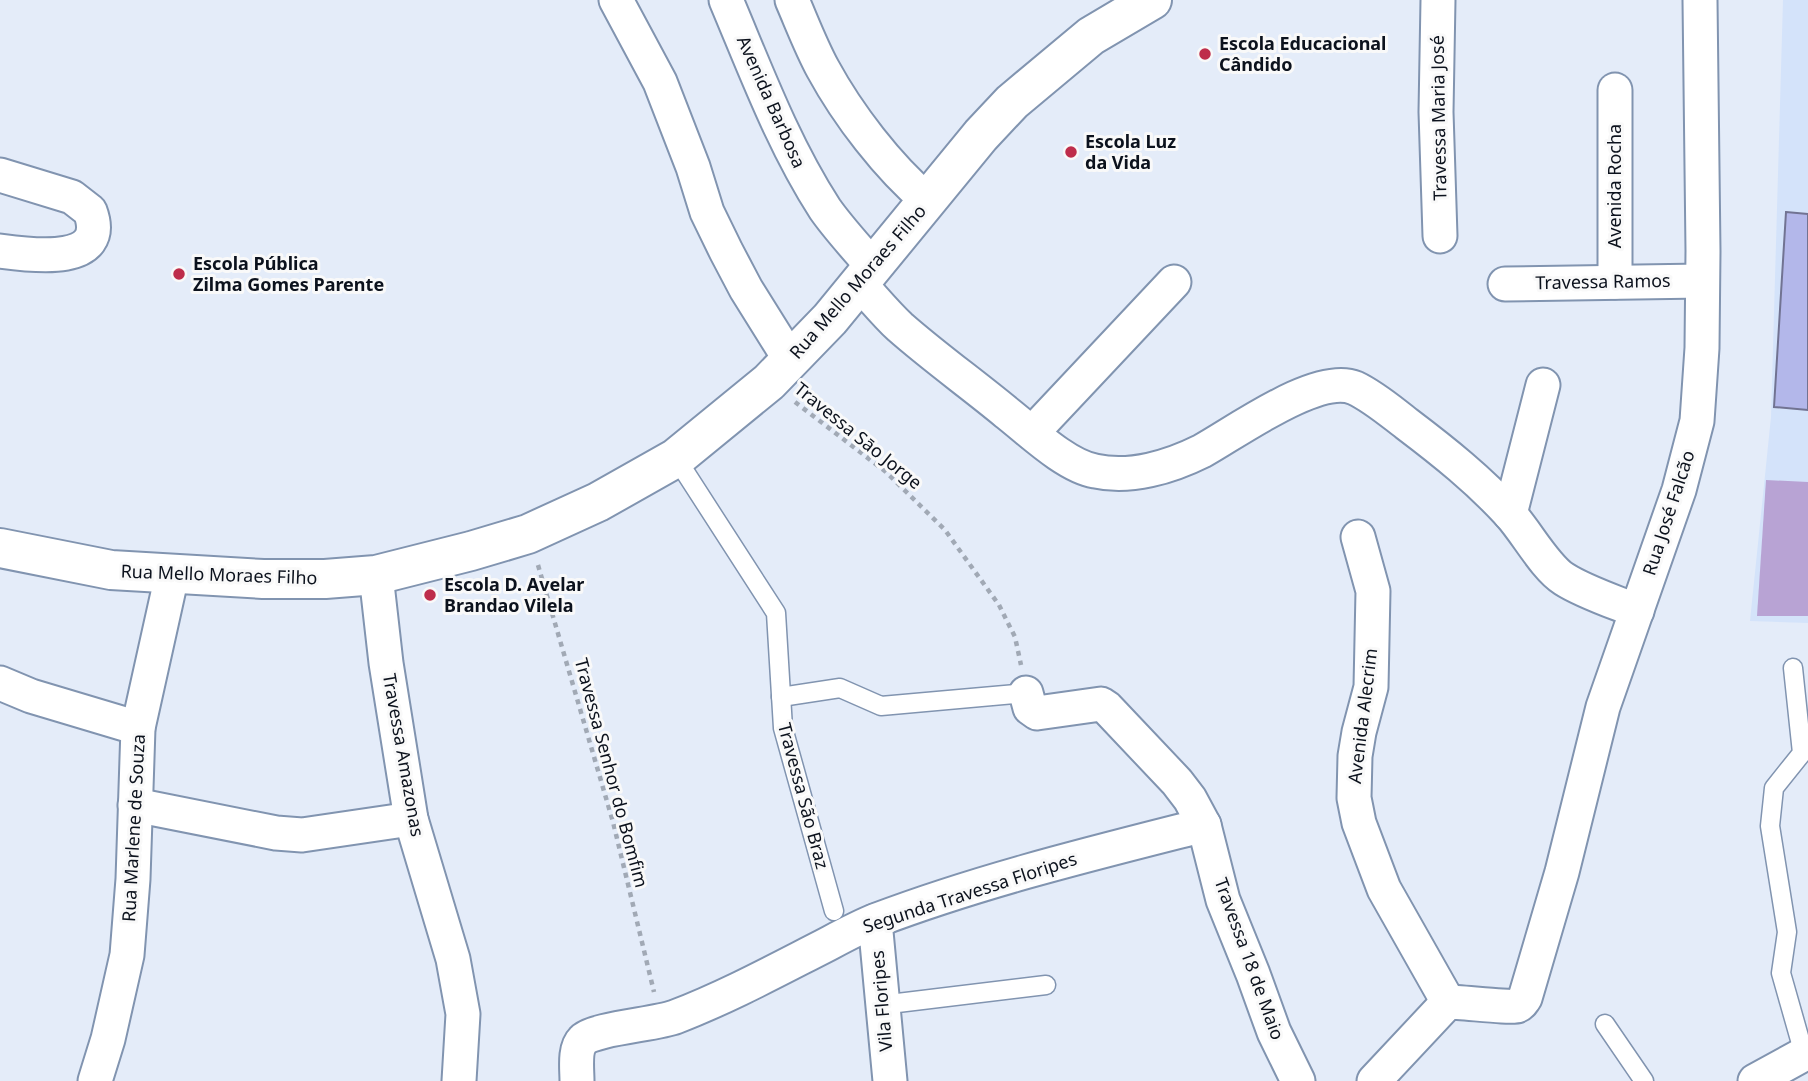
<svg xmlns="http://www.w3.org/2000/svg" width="1808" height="1081" font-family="'Noto Sans',sans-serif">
<rect width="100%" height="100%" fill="#e4ecf9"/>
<path fill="#d4e3fa" d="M 1783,0 L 1808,0 L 1808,623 L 1750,621 L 1771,417 Z"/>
<path fill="#b8a3d4" d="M 1766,480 L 1808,482 L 1808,616 L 1757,616 Z"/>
<path fill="#b3b7ea" stroke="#717392" stroke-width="2" d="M 1786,212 L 1808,214 L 1808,410 L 1774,407 Z"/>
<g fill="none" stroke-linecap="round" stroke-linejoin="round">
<defs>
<g id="lane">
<path d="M 676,458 L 776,613 L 783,728 L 834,911"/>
<path d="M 1793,668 L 1802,753 L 1774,788 L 1770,826 L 1787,932 L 1781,973 L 1804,1054"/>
<path d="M 781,697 L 840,688 L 881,706 L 1026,693"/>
<path d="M 881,1005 L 1046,985"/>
<path d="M 1605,1024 L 1644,1081"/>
</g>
<g id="street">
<path d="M 616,0 L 660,82 L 693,167 L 707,212 L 726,251 L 746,289 L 791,361"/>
<path d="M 726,0 C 756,71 783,144 825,209 C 839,229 857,248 873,267"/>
<path d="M 792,0 C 802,23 811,47 823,69 C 848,115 888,167 927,200"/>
<path d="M 1438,0 L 1436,112 L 1440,236"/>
<path d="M 1615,90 L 1615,282"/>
<path d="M 0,175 L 72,197 L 90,211 C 111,267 30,255 0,251"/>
<path d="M 860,284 C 873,298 886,314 900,327 C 934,357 972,384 1007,413 C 1030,431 1066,466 1095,471 C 1130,479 1170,467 1202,451 C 1235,433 1318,372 1355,388 C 1374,397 1390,411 1407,424 C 1444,452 1479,480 1510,514 C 1527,533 1545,567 1564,579 C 1584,592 1615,602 1637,611"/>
<path d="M 1505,284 L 1702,281"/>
<path d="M 1032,433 L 1174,282"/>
<path d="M 1510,514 L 1543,385"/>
<path d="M 1358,537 L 1373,591 L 1371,687 L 1359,732 L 1355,756 L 1354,798 L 1359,823 L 1384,889 L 1448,1002"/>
<path d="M 376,575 L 386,663 L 411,819 L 453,959 L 463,1014 L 459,1081"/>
<path d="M 0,683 L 31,696 L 138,728"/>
<path d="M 1026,693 L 1030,708 L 1037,713 L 1101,704 L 1107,708 L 1177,782 L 1190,799 L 1204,825 L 1223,900 L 1253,974 L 1274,1032 L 1298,1081"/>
<path d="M 135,805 L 276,833 L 302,835 L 411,819"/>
<path d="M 875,921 L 890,1081"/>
<path d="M 95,1081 L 108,1039 L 127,955 L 133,879 L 138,728 L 172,575"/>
<path d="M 577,1081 C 577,1069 574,1049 583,1040 C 592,1029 657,1024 675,1017 C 727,997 775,971 824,946 C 841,937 859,927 877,920 C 983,880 1094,853 1204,825"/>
<path d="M 1374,1081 L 1448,1002 C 1460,1002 1512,1008 1517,1006 C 1522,1004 1522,1002 1525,998 L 1562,872 L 1603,707 L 1679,490 L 1697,421 L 1702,348 L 1703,251 L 1700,0"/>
<path d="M 1755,1081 L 1808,1052"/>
</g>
<path id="secondary" d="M 0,548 L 111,570 L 263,579 L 325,579 L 376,575 L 471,551 L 528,534 L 598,502 L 676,458 L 769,382 L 830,319 L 981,135 L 1012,102 L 1091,36 L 1152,0"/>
</defs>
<use href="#lane" stroke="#8194b0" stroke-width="21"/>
<use href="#street" stroke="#8194b0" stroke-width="37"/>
<use href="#secondary" stroke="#8194b0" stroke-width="42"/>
<g stroke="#a1a9b5" stroke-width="4.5" stroke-dasharray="5 5" stroke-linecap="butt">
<path d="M 795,402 L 886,472 L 945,530 L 999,605 L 1015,637 L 1021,665"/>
<path d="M 538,565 L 613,822 L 654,992"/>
</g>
<use href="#lane" stroke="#fff" stroke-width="18"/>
<use href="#street" stroke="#fff" stroke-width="33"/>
<use href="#secondary" stroke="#fff" stroke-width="38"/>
</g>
<g fill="#be2d4b" stroke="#f9f9f9" stroke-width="2.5">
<circle cx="1205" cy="54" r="7"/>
<circle cx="1071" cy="152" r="7"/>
<circle cx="179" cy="274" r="7"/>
<circle cx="430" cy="595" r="7"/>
</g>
<g text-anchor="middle" stroke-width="6" stroke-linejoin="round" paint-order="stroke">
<g font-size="18" font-weight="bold" fill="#0c121d" stroke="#f9f9f9" text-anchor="start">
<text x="1219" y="50">Escola Educacional<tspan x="1219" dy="21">Cândido</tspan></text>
<text x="1085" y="148">Escola Luz<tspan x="1085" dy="21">da Vida</tspan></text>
<text x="193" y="270">Escola Pública<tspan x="193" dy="21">Zilma Gomes Parente</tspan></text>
<text x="444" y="591">Escola D. Avelar<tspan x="444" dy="21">Brandao Vilela</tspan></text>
</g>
<g font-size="18" fill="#0c121d" stroke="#f9f9f9">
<text transform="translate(771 102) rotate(66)" y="6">Avenida Barbosa</text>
<text transform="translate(1439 118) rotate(-91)" y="6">Travessa Maria José</text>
<text transform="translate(1615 186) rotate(-90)" y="6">Avenida Rocha</text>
<text transform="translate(858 282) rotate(-49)" y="6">Rua Mello Moraes Filho</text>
<text transform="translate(1603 282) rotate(-1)" y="6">Travessa Ramos</text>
<text transform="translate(858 436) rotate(39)" y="6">Travessa Sāo Jorge</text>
<text transform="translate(1669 513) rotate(-72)" y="6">Rua José Falcão</text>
<text transform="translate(219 575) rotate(2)" y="6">Rua Mello Moraes Filho</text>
<text transform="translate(1363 716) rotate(-83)" y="6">Avenida Alecrim</text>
<text transform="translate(403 755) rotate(80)" y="6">Travessa Amazonas</text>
<text transform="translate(611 773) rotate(75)" y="6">Travessa Senhor do Bomfim</text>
<text transform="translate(803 796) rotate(75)" y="6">Travessa São Braz</text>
<text transform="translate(134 828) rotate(-87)" y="6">Rua Marlene de Souza</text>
<text transform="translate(970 893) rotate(-18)" y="6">Segunda Travessa Floripes</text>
<text transform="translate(1249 959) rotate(70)" y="6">Travessa 18 de Maio</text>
<text transform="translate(882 1001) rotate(-95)" y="6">Vila Floripes</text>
</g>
</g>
</svg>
